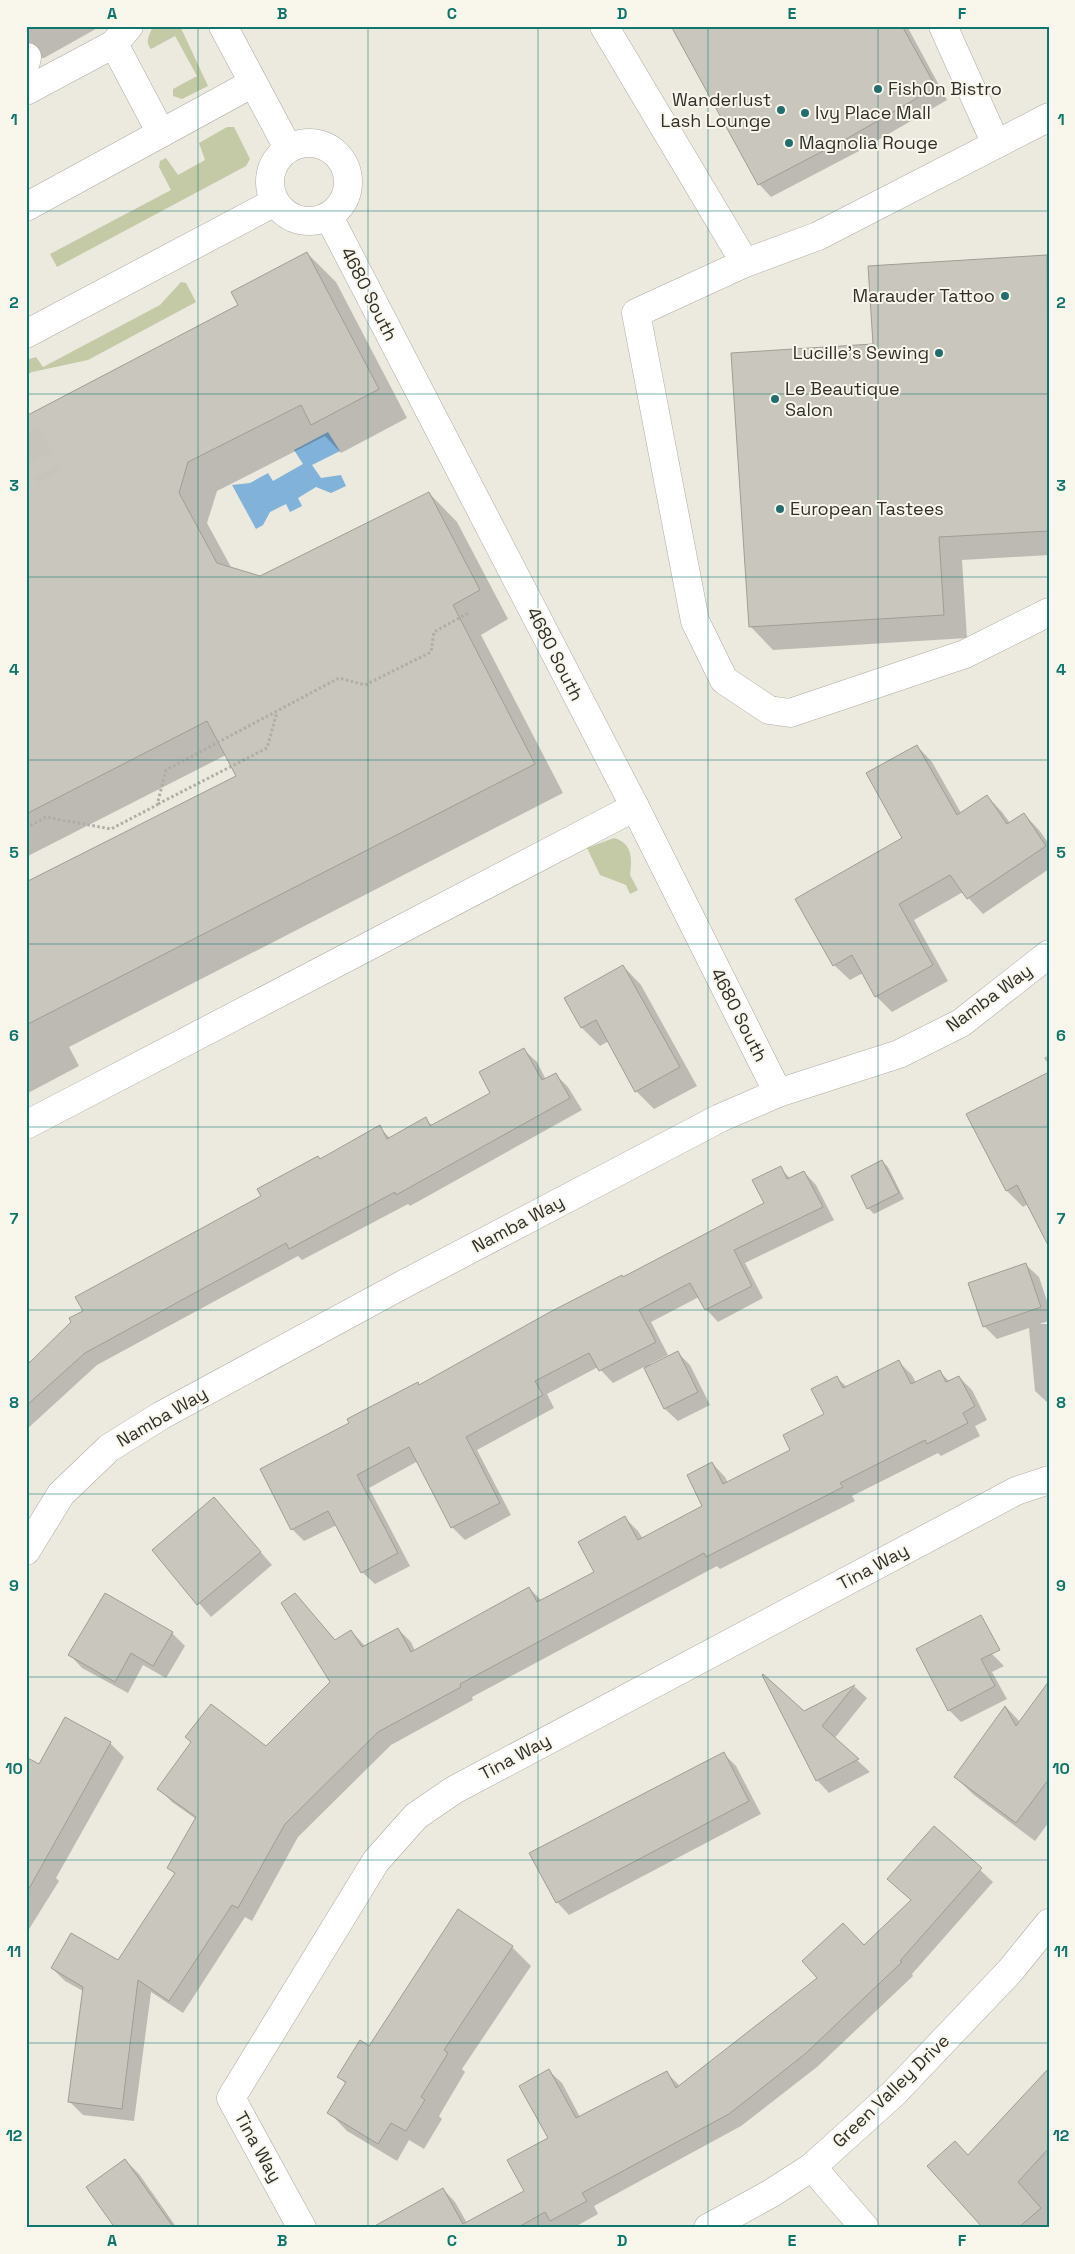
<svg xmlns="http://www.w3.org/2000/svg" width="1075" height="2254" font-family="'Space Grotesk',sans-serif">
<rect width="100%" height="100%" fill="#ece9df"/>
<g fill="#c4caa6">
<path d="M 153,26 L 180,26 L 208,86 L 182,99 L 173,96 L 173,89 L 197,76 L 175,36 L 151,49 C 144,42 150,34 153,26 Z"/>
<path d="M 227,127 L 234,127 L 250,159 L 246,166 L 57,267 L 50,254 L 171,190 L 159,167 L 160,161 L 166,158 L 178,175 L 205,160 L 199,143 Z"/>
<path d="M 181,282 L 186,283 L 196,302 L 88,360 L 32,372 L 26,375 L 26,360 L 36,357 L 43,367 L 160,305 Z"/>
<path d="M 614,838 C 633,843 632,860 630,875 L 638,890 L 630,894 L 626,885 L 600,875 L 587,848 Z"/>
</g>
<path fill="#81b2da" d="M 328,432 L 340,451 L 312,465 L 321,478 L 341,475 L 346,486 L 331,493 L 316,487 L 298,498 L 302,506 L 290,512 L 286,504 L 270,512 L 263,525 L 256,529 L 232,485 L 250,483 L 268,473 L 273,481 L 303,464 L 294,450 Z"/>
<g fill="#0003">
<path d="M 26,26 L 101,26 L 44,58 L 38,58 L 26,68 Z"/>
<path d="M 671,26 L 907,26 L 947,100 L 861,150 L 771,197 L 759,184 Z"/>
<path d="M 307,253 L 336,282 L 407,418 L 341,453 L 325,436 L 217,491 L 207,523 L 232,569 L 260,577 L 429,493 L 457,522 L 508,619 L 481,635 L 563,793 L 69,1047 L 79,1066 L 28,1093 L 26,1091 L 26,883 L 237,776 L 226,755 L 26,857 L 26,417 L 240,306 Z"/>
<path d="M 1047,256 L 1049,258 L 1049,555 L 962,560 L 967,638 L 773,650 L 750,626 L 874,345 Z"/>
<path d="M 917,746 L 932,762 L 961,813 L 987,796 L 1002,812 L 1010,823 L 1024,814 L 1039,830 L 1049,844 L 1049,869 L 983,914 L 963,892 L 914,920 L 948,981 L 892,1012 L 876,996 L 863,973 L 850,980 L 834,965 L 904,838 Z"/>
<path d="M 623,966 L 641,985 L 697,1086 L 654,1109 L 636,1091 L 609,1041 L 600,1046 L 582,1028 L 566,999 Z"/>
<path d="M 524,1050 L 537,1062 L 546,1080 L 556,1075 L 568,1087 L 582,1110 L 410,1206 L 408,1204 L 302,1260 L 298,1256 L 97,1365 L 26,1430 L 26,1357 L 31,1363 L 84,1311 L 320,1160 L 379,1127 L 390,1138 L 425,1119 L 433,1126 L 491,1093 Z"/>
<path d="M 1049,1055 L 1049,1065 L 1044,1058 Z"/>
<path d="M 1049,1073 L 1028,1204 L 1023,1207 L 1007,1191 L 968,1114 Z"/>
<path d="M 882,1161 L 888,1167 L 904,1199 L 874,1214 L 868,1208 Z"/>
<path d="M 780,1168 L 791,1179 L 804,1172 L 816,1185 L 834,1220 L 745,1263 L 763,1298 L 718,1322 L 706,1309 L 699,1297 L 651,1322 L 668,1355 L 650,1364 L 651,1366 L 678,1353 L 690,1365 L 710,1405 L 678,1421 L 665,1409 L 644,1367 L 613,1383 L 598,1367 L 547,1394 L 554,1408 L 477,1450 L 511,1515 L 465,1540 L 452,1527 L 418,1461 L 369,1488 L 410,1566 L 375,1584 L 362,1572 L 337,1525 L 304,1541 L 292,1529 L 420,1386 L 766,1204 Z"/>
<path d="M 1026,1265 L 1039,1277 L 1049,1307 L 1049,1321 L 1039,1324 L 1049,1324 L 1049,1404 L 1035,1391 L 1029,1328 L 997,1339 L 984,1326 Z"/>
<path d="M 899,1362 L 912,1375 L 916,1383 L 940,1372 L 950,1382 L 959,1377 L 972,1390 L 987,1420 L 975,1426 L 980,1436 L 941,1456 L 938,1453 L 852,1496 L 855,1501 L 720,1569 L 717,1566 L 472,1697 L 473,1700 L 391,1745 L 298,1837 L 252,1921 L 245,1917 L 183,2013 L 151,1992 L 134,2121 L 83,2115 L 70,2102 L 83,1991 L 65,1981 L 52,1968 L 119,1962 L 175,1874 L 169,1868 L 196,1819 L 172,1802 L 159,1789 L 266,1747 L 332,1682 L 295,1595 L 336,1641 L 351,1631 L 366,1647 L 398,1629 L 411,1642 L 415,1651 L 529,1588 L 542,1601 L 596,1572 L 625,1518 L 638,1531 L 643,1539 L 704,1506 L 712,1463 L 725,1477 L 728,1483 L 792,1451 L 825,1415 L 837,1378 L 847,1387 Z"/>
<path d="M 214,1499 L 272,1565 L 211,1617 L 153,1550 Z"/>
<path d="M 105,1594 L 172,1633 L 185,1646 L 166,1678 L 143,1665 L 128,1693 L 82,1668 L 70,1655 Z"/>
<path d="M 957,1629 L 992,1654 L 1004,1666 L 992,1672 L 1007,1699 L 961,1722 L 949,1710 Z"/>
<path d="M 855,1687 L 867,1698 L 834,1739 L 870,1772 L 829,1793 L 817,1780 L 804,1712 Z"/>
<path d="M 1049,1696 L 1049,1822 L 1035,1841 L 974,1795 L 955,1777 L 1006,1707 L 1020,1722 Z"/>
<path d="M 110,1743 L 124,1757 L 56,1878 L 59,1881 L 26,1934 L 26,1758 L 39,1766 Z"/>
<path d="M 723,1753 L 736,1766 L 761,1814 L 569,1915 L 557,1902 Z"/>
<path d="M 935,1828 L 993,1882 L 912,1974 L 913,1976 L 817,2067 L 741,2126 L 594,2206 L 598,2214 L 573,2228 L 558,2228 L 556,2226 L 552,2228 L 405,2228 L 443,2189 L 455,2202 L 467,2223 L 525,2192 L 550,2139 L 549,2071 L 562,2083 L 580,2117 L 666,2072 L 680,2086 L 864,1946 L 912,1901 L 889,1879 Z"/>
<path d="M 459,1911 L 512,1947 L 531,1966 L 462,2069 L 465,2072 L 439,2116 L 442,2119 L 424,2149 L 409,2140 L 397,2161 L 347,2131 L 329,2112 L 346,2084 L 339,2077 L 370,2048 Z"/>
<path d="M 1049,2070 L 1049,2224 L 1045,2228 L 984,2228 L 969,2156 Z"/>
<path d="M 125,2160 L 139,2174 L 177,2228 L 117,2228 Z"/>
</g>
<g fill="#c9c7bd" stroke="#a09e94">
<path d="M 671,26 L 902,26 L 936,87 L 848,138 L 758,185 Z"/>
<path d="M 307,252 L 379,389 L 311,425 L 301,405 L 188,462 L 179,493 L 217,563 L 260,576 L 429,492 L 480,590 L 453,605 L 535,764 L 26,1025 L 26,882 L 236,776 L 207,721 L 26,814 L 26,416 L 238,305 L 231,292 Z"/>
<path d="M 1047,255 L 1049,531 L 939,537 L 944,615 L 749,627 L 731,353 L 873,344 L 868,266 Z"/>
<path d="M 917,745 L 957,815 L 987,795 L 1007,824 L 1024,813 L 1046,846 L 967,899 L 950,875 L 899,904 L 933,965 L 875,997 L 852,955 L 833,966 L 795,899 L 902,838 L 866,773 Z"/>
<path d="M 623,965 L 680,1067 L 635,1092 L 596,1020 L 581,1028 L 564,998 Z"/>
<path d="M 524,1048 L 542,1080 L 556,1073 L 570,1098 L 396,1195 L 395,1192 L 289,1249 L 286,1243 L 85,1353 L 26,1406 L 26,1366 L 71,1322 L 69,1318 L 83,1311 L 75,1297 L 261,1196 L 257,1189 L 318,1156 L 320,1159 L 380,1125 L 387,1139 L 426,1117 L 430,1126 L 490,1093 L 479,1072 Z"/>
<path d="M 1049,1072 L 1049,1247 L 1017,1185 L 1006,1191 L 966,1114 Z"/>
<path d="M 882,1160 L 899,1193 L 867,1209 L 851,1176 Z"/>
<path d="M 781,1166 L 787,1179 L 804,1171 L 823,1207 L 734,1250 L 752,1286 L 705,1310 L 690,1283 L 639,1310 L 656,1342 L 599,1371 L 589,1353 L 535,1381 L 543,1395 L 466,1437 L 500,1503 L 451,1528 L 409,1447 L 357,1475 L 398,1553 L 361,1573 L 328,1511 L 291,1530 L 260,1469 L 349,1423 L 347,1419 L 418,1382 L 419,1385 L 550,1312 L 622,1275 L 623,1277 L 764,1203 L 752,1180 Z"/>
<path d="M 1026,1263 L 1041,1307 L 983,1327 L 968,1283 Z"/>
<path d="M 678,1351 L 698,1392 L 664,1409 L 644,1368 Z"/>
<path d="M 899,1360 L 911,1384 L 940,1370 L 946,1382 L 959,1376 L 975,1406 L 963,1413 L 968,1423 L 927,1444 L 925,1440 L 840,1483 L 843,1487 L 706,1557 L 704,1553 L 460,1684 L 461,1687 L 378,1732 L 285,1824 L 238,1908 L 232,1905 L 169,2001 L 138,1980 L 122,2109 L 68,2102 L 83,1987 L 51,1968 L 71,1933 L 118,1960 L 175,1873 L 167,1868 L 196,1817 L 157,1789 L 191,1742 L 185,1737 L 211,1704 L 266,1746 L 330,1682 L 281,1603 L 295,1593 L 335,1640 L 351,1630 L 362,1647 L 398,1628 L 411,1652 L 529,1587 L 537,1602 L 594,1572 L 578,1542 L 625,1516 L 638,1540 L 702,1506 L 687,1475 L 712,1462 L 723,1484 L 790,1450 L 783,1435 L 824,1414 L 811,1389 L 837,1376 L 843,1388 Z"/>
<path d="M 214,1497 L 261,1552 L 197,1605 L 152,1550 Z"/>
<path d="M 105,1593 L 173,1632 L 153,1666 L 131,1653 L 115,1682 L 68,1655 Z"/>
<path d="M 981,1615 L 1000,1650 L 981,1659 L 995,1686 L 948,1711 L 916,1649 Z"/>
<path d="M 763,1674 L 804,1711 L 855,1685 L 822,1726 L 859,1759 L 816,1781 L 762,1675 Z"/>
<path d="M 1049,1681 L 1049,1779 L 1016,1823 L 954,1777 L 1005,1706 L 1016,1726 Z"/>
<path d="M 65,1717 L 111,1742 L 26,1894 L 26,1757 L 39,1764 Z"/>
<path d="M 724,1752 L 749,1801 L 556,1903 L 529,1853 Z"/>
<path d="M 934,1826 L 982,1868 L 900,1961 L 902,1962 L 805,2054 L 729,2114 L 582,2193 L 587,2201 L 550,2221 L 545,2212 L 517,2228 L 371,2228 L 443,2188 L 463,2224 L 524,2191 L 507,2160 L 548,2138 L 519,2086 L 549,2069 L 576,2118 L 667,2071 L 676,2088 L 817,1978 L 802,1961 L 843,1923 L 864,1945 L 911,1900 L 887,1879 Z"/>
<path d="M 458,1909 L 513,1946 L 444,2050 L 448,2053 L 421,2097 L 425,2100 L 406,2131 L 391,2123 L 378,2144 L 327,2113 L 346,2082 L 337,2077 L 360,2040 L 369,2046 Z"/>
<path d="M 1049,2068 L 1049,2148 L 1018,2182 L 1041,2208 L 1018,2228 L 983,2228 L 927,2166 L 955,2141 L 968,2155 Z"/>
<path d="M 125,2159 L 174,2228 L 115,2228 L 86,2187 Z"/>
</g>
<g fill="none" stroke-linecap="round" stroke-linejoin="round">
<path stroke="#c6c4bb" stroke-width="28" stroke-dasharray="28 14" stroke-linecap="butt" d="M 26,434 L 50,476"/>
<defs>
<g id="minor">
<path d="M 223,26 L 288,148"/>
<path d="M 604,26 L 745,263"/>
<path d="M 943,26 L 996,144"/>
<path d="M 114,44 L 129,26"/>
<path d="M 26,62 L 27,57"/>
<path d="M 26,91 L 114,44 L 161,133"/>
<path d="M 1049,117 L 818,236 L 745,263 L 636,313 L 695,621 L 724,680 L 769,710 L 790,713 L 965,654 L 1049,612"/>
<circle cx="309" cy="182" r="39"/>
<path d="M 26,207 L 253,83"/>
<path d="M 329,217 L 635,807 L 778,1093"/>
<path d="M 26,334 L 275,202"/>
<path d="M 26,1125 L 635,807"/>
<path d="M 26,1551 L 61,1494 L 109,1448 L 162,1415 L 402,1285 L 720,1118 L 778,1093 L 899,1054 L 961,1023 L 1049,954"/>
<path d="M 812,2167 L 865,2228"/>
<path d="M 302,2228 L 231,2098 L 376,1861 L 416,1816 L 454,1790 L 1016,1491 L 1049,1480"/>
<path d="M 708,2228 L 770,2194 L 812,2167 L 894,2093 L 1010,1971 L 1049,1923"/>
</g>
</defs>
<use href="#minor" stroke="#aeaca2" stroke-width="29"/>
<g stroke="#afada5" stroke-width="3" stroke-dasharray="2.5 2.5" stroke-linecap="butt">
<path d="M 158,804 L 267,748 L 277,712"/>
<path d="M 26,828 L 46,817 L 111,829 L 157,805 L 166,770 L 339,678 L 365,685 L 431,652 L 434,632 L 470,612"/>
</g>
<use href="#minor" stroke="#fff" stroke-width="28"/>
</g>
<path fill="none" stroke="#0f766e" stroke-width="1" stroke-opacity="0.55" d="M 198,26 L 198,2228M 368,26 L 368,2228M 538,26 L 538,2228M 708,26 L 708,2228M 878,26 L 878,2228M 26,211 L 1049,211M 26,394 L 1049,394M 26,577 L 1049,577M 26,760 L 1049,760M 26,944 L 1049,944M 26,1127 L 1049,1127M 26,1310 L 1049,1310M 26,1494 L 1049,1494M 26,1677 L 1049,1677M 26,1860 L 1049,1860M 26,2043 L 1049,2043"/>
<g fill="#226e6f" stroke="#f9f7ec" stroke-width="2">
<circle cx="878" cy="89" r="5"/>
<circle cx="781" cy="110" r="5"/>
<circle cx="805" cy="113" r="5"/>
<circle cx="789" cy="143" r="5"/>
<circle cx="1005" cy="296" r="5"/>
<circle cx="939" cy="353" r="5"/>
<circle cx="775" cy="399" r="5"/>
<circle cx="780" cy="509" r="5"/>
</g>
<g text-anchor="middle" stroke-width="4" stroke-linejoin="round" paint-order="stroke">
<g font-size="18" fill="#302f2b" stroke="#f9f7ec" text-anchor="start">
<text x="888" y="95">FishOn Bistro</text>
<text x="771" y="106" text-anchor="end">Wanderlust<tspan x="771" dy="21">Lash Lounge</tspan></text>
<text x="815" y="119">Ivy Place Mall</text>
<text x="799" y="149">Magnolia Rouge</text>
<text x="995" y="302" text-anchor="end">Marauder Tattoo</text>
<text x="929" y="359" text-anchor="end">Lucille's Sewing</text>
<text x="785" y="395">Le Beautique<tspan x="785" dy="21">Salon</tspan></text>
<text x="790" y="515">European Tastees</text>
</g>
<g font-size="18" fill="#302f2b" stroke="#f9f7ec">
<text transform="translate(369 294) rotate(63)" y="6">4680 South</text>
<text transform="translate(555 654) rotate(63)" y="6">4680 South</text>
<text transform="translate(989 998) rotate(-36)" y="6">Namba Way</text>
<text transform="translate(739 1015) rotate(63)" y="6">4680 South</text>
<text transform="translate(518 1224) rotate(-28)" y="6">Namba Way</text>
<text transform="translate(162 1417) rotate(-30)" y="6">Namba Way</text>
<text transform="translate(873 1567) rotate(-28)" y="6">Tina Way</text>
<text transform="translate(515 1757) rotate(-28)" y="6">Tina Way</text>
<text transform="translate(891 2091) rotate(-44)" y="6">Green Valley Drive</text>
<text transform="translate(258 2147) rotate(61)" y="6">Tina Way</text>
</g>
</g>
<rect width="1075" height="2254" fill="none" stroke="#f9f7ec" stroke-width="55"/>
<rect x="28" y="28" width="1020" height="2198" fill="none" stroke="#0f766e" stroke-width="2"/>
<g font-size="16" text-anchor="middle" font-weight="bold" fill="#0f766e">
<text x="112" y="19">A</text>
<text x="282" y="19">B</text>
<text x="452" y="19">C</text>
<text x="622" y="19">D</text>
<text x="792" y="19">E</text>
<text x="962" y="19">F</text>
<text x="14" y="125">1</text>
<text x="1061" y="125">1</text>
<text x="14" y="308">2</text>
<text x="1061" y="308">2</text>
<text x="14" y="491">3</text>
<text x="1061" y="491">3</text>
<text x="14" y="675">4</text>
<text x="1061" y="675">4</text>
<text x="14" y="858">5</text>
<text x="1061" y="858">5</text>
<text x="14" y="1041">6</text>
<text x="1061" y="1041">6</text>
<text x="14" y="1224">7</text>
<text x="1061" y="1224">7</text>
<text x="14" y="1408">8</text>
<text x="1061" y="1408">8</text>
<text x="14" y="1591">9</text>
<text x="1061" y="1591">9</text>
<text x="14" y="1774">10</text>
<text x="1061" y="1774">10</text>
<text x="14" y="1957">11</text>
<text x="1061" y="1957">11</text>
<text x="14" y="2141">12</text>
<text x="1061" y="2141">12</text>
<text x="112" y="2246">A</text>
<text x="282" y="2246">B</text>
<text x="452" y="2246">C</text>
<text x="622" y="2246">D</text>
<text x="792" y="2246">E</text>
<text x="962" y="2246">F</text>
</g>
</svg>
